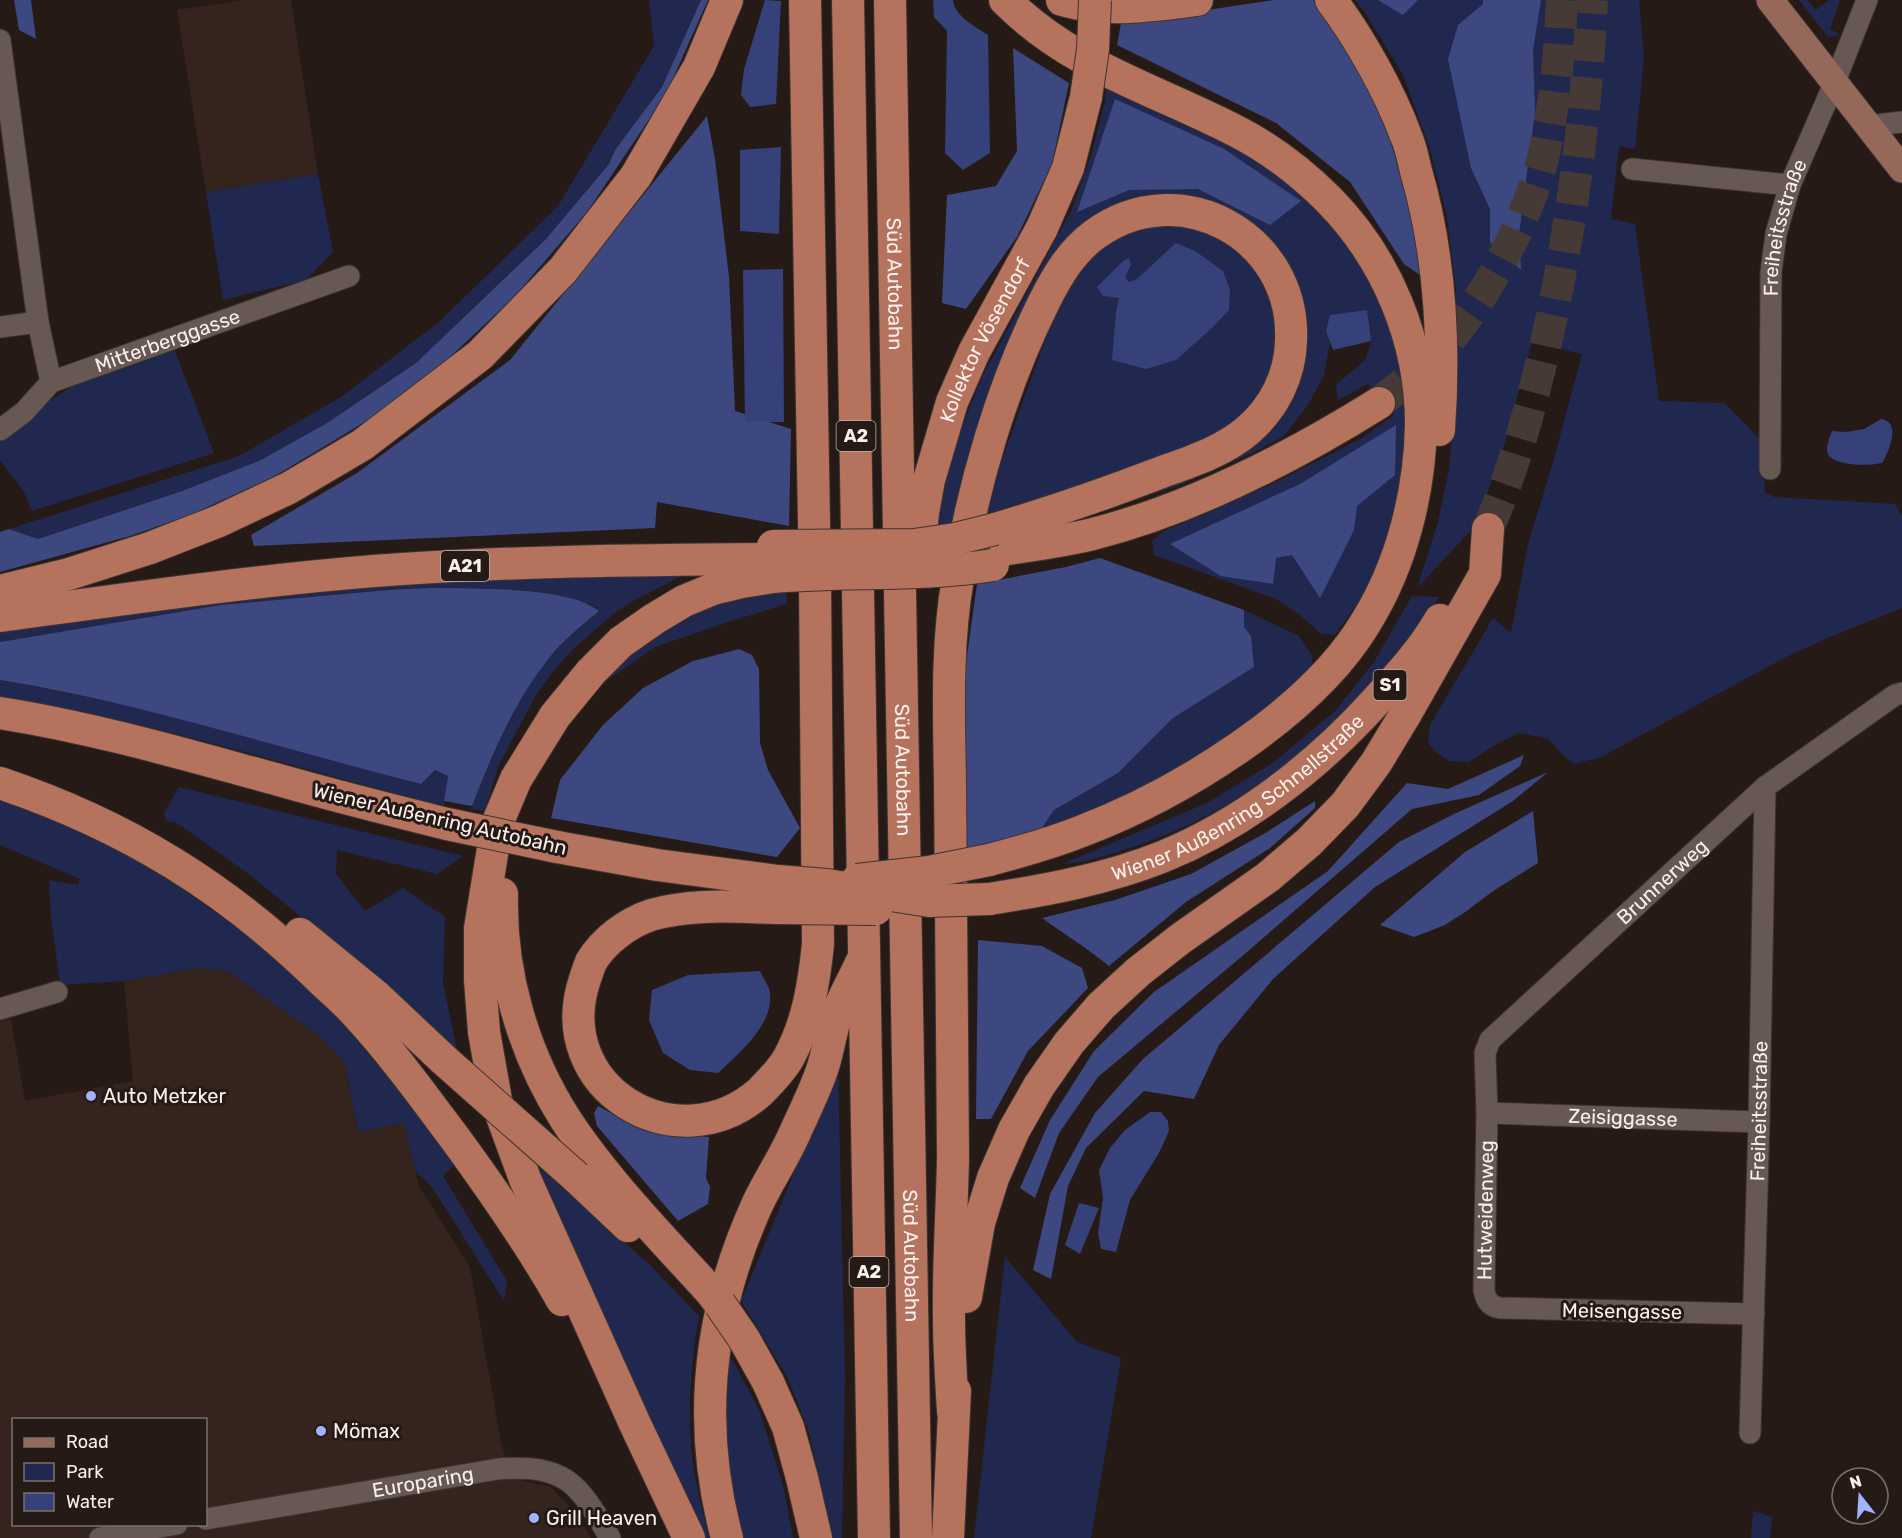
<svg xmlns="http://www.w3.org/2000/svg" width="1902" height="1538" font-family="Rubik,sans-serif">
<rect width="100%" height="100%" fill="#261a16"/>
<g fill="#35231d" fill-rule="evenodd">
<path d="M 243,0 L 291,0 L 318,174 L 206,192 L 177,10 Z"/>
<path d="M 198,968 L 229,972 L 321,1037 L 345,1063 L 358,1132 L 404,1123 L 419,1186 L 470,1267 L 501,1442 L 511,1478 L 551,1487 L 578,1515 L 591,1538 L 0,1538 L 0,1022 L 11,1019 L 25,1101 L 133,1081 L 124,981 ZM 14,1420 L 206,1420 L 206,1524 L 14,1524 Z"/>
</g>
<g fill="#21284f">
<path d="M 649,0 L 701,0 L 662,87 L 615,150 L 609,164 L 546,239 L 416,363 L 327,423 L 261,460 L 182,491 L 38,539 L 9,529 L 239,456 L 341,397 L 439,322 L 558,206 L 654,46 Z"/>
<path d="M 1355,0 L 1639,0 L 1644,58 L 1635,149 L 1619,146 L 1611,219 L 1635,224 L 1659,401 L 1724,403 L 1762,441 L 1765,492 L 1774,497 L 1896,504 L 1900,514 L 1902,514 L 1902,608 L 1832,636 L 1788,656 L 1601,757 L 1574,764 L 1563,755 L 1547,738 L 1518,733 L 1495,745 L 1469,762 L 1449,761 L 1436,752 L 1428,743 L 1430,725 L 1493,618 L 1511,633 L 1528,544 L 1554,459 L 1582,354 L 1532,342 L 1505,442 L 1476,525 L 1417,588 L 1438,522 L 1449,469 L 1457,381 L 1456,290 L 1447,216 L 1430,149 L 1403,75 L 1366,14 Z"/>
<path d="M 1799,0 L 1807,0 L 1816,10 L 1829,0 L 1840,0 L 1830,29 L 1840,35 L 1828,37 Z"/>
<path d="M 1107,82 L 1263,161 L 1305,193 L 1367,267 L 1402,354 L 1409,424 L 1405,475 L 1392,525 L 1367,590 L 1335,635 L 1321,634 L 1299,614 L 1276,599 L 1154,555 L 1152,541 L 1164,531 L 1272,484 L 1362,438 L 1394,415 L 1368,384 L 1338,400 L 1336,385 L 1366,359 L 1371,341 L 1326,331 L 1330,342 L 1324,375 L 1308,405 L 1284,436 L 1256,451 L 1180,485 L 1095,513 L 1233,453 L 1301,324 L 1225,213 L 1083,227 L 958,521 L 938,525 L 948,464 L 963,424 L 982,377 L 1072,209 L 1092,152 L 1105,101 Z"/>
<path d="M 318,174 L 333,252 L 306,280 L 223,300 L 206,192 Z"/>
<path d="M 1174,225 L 1209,232 L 1238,249 L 1259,271 L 1278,321 L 1272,377 L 1255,405 L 1229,428 L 1129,473 L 982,515 L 1058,304 L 1086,259 L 1114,239 L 1141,228 Z"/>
<path d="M 173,346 L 214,453 L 32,511 L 24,492 L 0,460 L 0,438 L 46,403 L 81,381 Z"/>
<path d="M 691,571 L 633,601 L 613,614 L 571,651 L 552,673 L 536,695 L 498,767 L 485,811 L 471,809 L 472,806 C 495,745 522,681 570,635 C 579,626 589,619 599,611 L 590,604 L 480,589 L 388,590 L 221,605 L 0,642 L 0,628 L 332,586 Z"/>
<path d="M 786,587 L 787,604 L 731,621 L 655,647 L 593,690 L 616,663 L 673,621 L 713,604 Z"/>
<path d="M 1412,596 L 1439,597 C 1427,614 1417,634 1404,650 C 1333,737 1240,812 1133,847 C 1109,854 1088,863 1062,864 L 1207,803 L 1274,762 L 1335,711 L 1374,662 Z"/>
<path d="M 1244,610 L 1299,636 L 1313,656 L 1310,671 L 1270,709 L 1196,762 L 1115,803 L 1040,831 L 1054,810 L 1118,773 L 1173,718 L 1254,667 L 1244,627 Z"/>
<path d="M 0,680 C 64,691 128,705 192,722 C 268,742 344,765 421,784 L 435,770 L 448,776 L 444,806 C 297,769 151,720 0,697 Z"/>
<path d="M 179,787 L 463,856 L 437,874 L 337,850 L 336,874 L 365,911 L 403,888 L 445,917 L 443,983 L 458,1055 L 368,972 L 250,875 L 177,823 L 167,821 L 164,813 Z"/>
<path d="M 0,800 L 45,817 L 118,850 L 178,886 L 244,933 L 286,966 L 328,1007 L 376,1063 L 381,1065 L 401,1090 L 454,1165 L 443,1176 L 507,1281 L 504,1301 L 432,1187 L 415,1171 L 404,1123 L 358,1132 L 345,1063 L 321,1037 L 229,972 L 198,968 L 124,981 L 60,985 L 51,916 L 49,880 L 78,885 L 80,879 L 0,845 Z"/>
<path d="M 838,1067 L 845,1377 L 842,1538 L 832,1538 L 809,1432 L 787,1376 L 741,1301 Z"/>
<path d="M 536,1165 L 649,1264 L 699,1316 C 691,1360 687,1410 692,1456 C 695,1483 703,1511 709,1538 L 700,1538 Z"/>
<path d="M 1005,1257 L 1077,1342 L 1121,1358 L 1091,1538 L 974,1538 Z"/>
<path d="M 725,1351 L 734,1363 L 760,1412 L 783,1486 L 793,1538 L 738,1538 L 722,1459 Z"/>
<path d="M 1753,1511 L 1772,1517 L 1770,1538 L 1751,1538 Z"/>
</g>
<g fill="#3d4881">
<path d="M 14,0 L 31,0 L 36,39 L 19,30 Z"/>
<path d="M 701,0 L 708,0 L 666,94 L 587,212 L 514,297 L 449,358 L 368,420 L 275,476 L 190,515 L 130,536 L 0,572 L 0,532 L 9,529 L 38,539 L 182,491 L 261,460 L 327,423 L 416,363 L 546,239 L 609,164 L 615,150 L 662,87 Z"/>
<path d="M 1274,0 L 1313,0 L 1351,48 L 1382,111 L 1413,220 L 1420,275 L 1404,264 L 1350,182 L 1276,123 L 1117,45 L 1121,23 Z"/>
<path d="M 1378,0 L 1418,0 L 1403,15 Z"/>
<path d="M 1483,0 L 1541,0 L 1533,50 L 1535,112 L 1519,234 L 1521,270 L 1490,242 L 1490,209 L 1471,168 L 1448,59 L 1458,25 L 1483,4 Z"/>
<path d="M 1013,48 L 1069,83 L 1052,164 L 1017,237 L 966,309 L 942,303 L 947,195 L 996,186 L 1017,151 Z"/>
<path d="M 1115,99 L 1224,149 L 1301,201 L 1270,225 L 1198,189 L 1129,190 L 1077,212 Z"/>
<path d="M 707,116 L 715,159 L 729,277 L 735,411 L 791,429 L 789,526 L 657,502 L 655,528 L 254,546 L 251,535 L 357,473 L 510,360 Z"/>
<path d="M 1396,425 L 1395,475 L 1357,506 L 1354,530 L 1320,598 L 1292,555 L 1276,558 L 1273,584 L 1221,576 L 1170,544 L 1300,484 Z"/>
<path d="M 1100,558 L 1244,610 L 1244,627 L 1251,636 L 1254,667 L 1173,718 L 1118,773 L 1054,810 L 1040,831 L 967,849 L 964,677 L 977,584 L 1066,567 Z"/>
<path d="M 432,588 C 473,589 568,586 599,611 C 581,626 563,640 549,658 C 514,702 492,754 472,806 L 444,801 L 448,776 L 435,770 L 421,784 C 281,749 143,703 0,680 L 0,642 L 221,605 L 388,590 Z"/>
<path d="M 739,649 L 752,655 L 759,669 L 760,743 L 768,770 L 800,828 L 777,857 L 551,818 L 560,780 L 603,725 L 643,688 L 693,661 Z"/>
<path d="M 1524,755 L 1520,766 L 1479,795 L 1412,809 L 1240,958 L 1098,1077 L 1059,1133 L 1035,1198 L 1020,1188 L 1050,1120 L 1094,1051 L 1154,992 L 1328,871 L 1407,783 L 1448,789 Z"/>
<path d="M 1548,772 L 1513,801 L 1375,887 L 1273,979 L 1219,1045 L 1194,1099 L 1144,1091 L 1086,1148 L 1068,1186 L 1051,1279 L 1033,1270 L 1050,1194 L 1095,1113 L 1143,1059 L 1399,842 L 1454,814 Z"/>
<path d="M 1315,801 L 1315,808 L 1270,848 L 1186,902 L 1109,966 C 1087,948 1064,934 1042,918 L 1115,900 L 1191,874 L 1267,832 Z"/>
<path d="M 1533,811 L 1538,863 L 1493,891 L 1468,910 L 1445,925 L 1414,937 L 1380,925 L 1465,852 Z"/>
<path d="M 978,940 L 1042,946 L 1082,968 L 1088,988 L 1028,1051 L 991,1119 L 976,1119 Z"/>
<path d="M 598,1106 L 644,1131 L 709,1137 L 706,1178 L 710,1187 L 708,1204 L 678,1221 L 597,1126 L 594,1113 Z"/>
</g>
<g fill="#364079">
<path d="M 765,0 L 781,1 L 776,104 L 750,107 L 741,95 L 744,69 Z"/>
<path d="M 933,0 L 953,0 C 955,17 975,26 988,35 L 990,153 L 963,170 L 945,153 L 947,31 L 934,17 Z"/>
<path d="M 781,147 L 779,234 L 740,231 L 740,150 Z"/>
<path d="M 1176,243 L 1195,251 L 1223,271 L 1230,290 L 1229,310 L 1212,328 L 1176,360 L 1146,369 L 1112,360 L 1116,313 L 1119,298 L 1103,296 L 1097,287 L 1123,261 L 1129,258 L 1131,265 L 1125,277 L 1129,282 L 1137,279 Z"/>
<path d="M 783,269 L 784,422 L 745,422 L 743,270 Z"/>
<path d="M 1367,310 L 1371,341 L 1333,350 L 1326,331 L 1330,315 Z"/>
<path d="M 1881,419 C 1902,422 1889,450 1883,462 C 1873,467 1833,466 1828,454 C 1825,447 1830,437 1832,431 L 1846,432 L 1864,429 Z"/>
<path d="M 760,971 C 763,978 769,986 770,992 C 774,1025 739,1053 718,1073 L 690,1070 L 663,1053 L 649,1020 L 652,990 L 688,975 Z"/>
<path d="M 1150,1112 L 1161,1112 L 1168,1121 L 1169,1131 L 1159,1153 L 1130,1200 L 1116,1252 L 1101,1249 L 1098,1233 L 1103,1198 L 1099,1170 L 1110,1148 L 1125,1130 Z"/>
<path d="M 1079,1203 L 1099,1208 L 1080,1254 L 1065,1245 Z"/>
</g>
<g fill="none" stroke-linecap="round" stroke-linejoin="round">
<g stroke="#463a36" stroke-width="32" stroke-dasharray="32 16" stroke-linecap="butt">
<path d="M 1379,403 C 1402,384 1428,366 1447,343 C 1490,290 1523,228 1542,162 C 1545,151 1547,138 1549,127 C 1557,85 1560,43 1562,0"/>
<path d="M 1488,529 C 1518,459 1537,386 1553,311 C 1574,208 1587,105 1592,0"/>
</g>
<defs>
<g id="minor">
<path d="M 0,40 L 38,322 L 51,382"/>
<path d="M 1868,126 L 1902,122"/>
<path d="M 1632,169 L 1790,185"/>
<path d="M 0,327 L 38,322"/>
<path id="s1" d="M 0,430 L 24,412 L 51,382 L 349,276"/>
<path id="s2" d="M 1770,469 L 1771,272 L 1776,234 L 1790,185 L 1834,84 L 1867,0"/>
<path d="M 0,1009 L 57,992"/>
<path id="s3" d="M 1487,1113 L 1759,1122"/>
<path id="s4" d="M 1754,1314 L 1500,1308 C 1489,1306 1486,1300 1484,1290 L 1487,1113 L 1485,1053 L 1490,1040 L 1765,787 L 1895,695 L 1902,693"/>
<path id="s5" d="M 1750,1433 L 1759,1122 L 1765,787"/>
<path id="s6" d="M 206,1519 L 498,1469 C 565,1464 578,1482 610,1538"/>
<path d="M 100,1538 L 177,1524"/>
</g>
<path id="major" d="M 1770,0 L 1902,169"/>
<g id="highway">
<path d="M 848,0 L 874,1538"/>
<path id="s7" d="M 890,0 L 916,1538"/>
<path d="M 1062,0 C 1106,13 1152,6 1197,0"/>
<path d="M 1331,0 C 1359,37 1390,92 1406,136 C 1411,147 1413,159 1416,171 C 1440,254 1445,344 1439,430"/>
<path d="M 994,551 C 1027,546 1061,542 1093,534 C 1194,508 1291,458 1379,403"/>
<path id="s8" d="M 918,565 L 923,513 L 929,480 L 952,402 L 974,352 L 1042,228 L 1068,168 L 1086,97"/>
<path d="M 0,591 L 69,574 L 150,548 L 219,521 L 289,488 L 362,445 L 480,355 L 563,270 L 636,176 L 699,67 L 727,0"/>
<path d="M 0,616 C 125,599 249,581 374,571 C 507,561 640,560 773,559"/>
<path d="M 0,713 C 95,728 187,755 279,780 C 335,796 391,810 447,824"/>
<path d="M 0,783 C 125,825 228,888 322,981 C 334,992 347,1003 358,1016 C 393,1054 423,1096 454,1137 C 492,1189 530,1243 562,1300"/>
<path d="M 557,847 L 657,865 L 778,881"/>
<path d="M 989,860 C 1020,852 1052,843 1082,831 C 1179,794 1312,713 1366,622 C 1402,564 1420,491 1421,424 C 1421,341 1387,259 1329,200 C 1302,173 1271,149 1236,131 C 1155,89 1072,67 1005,0"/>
<path d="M 502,894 C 500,973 523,1053 566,1120 C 605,1180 662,1238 711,1292 L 720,1304"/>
<path id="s9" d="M 989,899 C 1047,890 1107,879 1162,857 C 1243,824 1316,767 1375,702 C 1398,677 1423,650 1440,620"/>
<path d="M 778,908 C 737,907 692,903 651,915 C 628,923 604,940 591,962 C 589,967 587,973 585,979 C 548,1088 677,1165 760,1092 C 770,1082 782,1070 789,1057 C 808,1022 814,983 818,944 L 815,580 L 805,0"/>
<path d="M 300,934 L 376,996 L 444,1060"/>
<path d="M 576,1177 L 628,1226"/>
<path d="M 966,1297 L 979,1223 L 993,1178 L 1014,1130 L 1039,1086 L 1069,1043 L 1101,1006 L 1138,972 L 1180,939 L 1268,877 L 1309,842 L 1345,805 L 1376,763 L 1405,715 L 1485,574 L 1488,529"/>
<path d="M 768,1382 L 788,1427 L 802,1478 L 816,1538"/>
<path d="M 953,1411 C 951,1380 949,1349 949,1318 C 948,1265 952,1211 953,1158 C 953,1115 952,1071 952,1027 C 951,946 950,865 950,784 C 949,715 946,646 958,578 C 973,485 1002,386 1044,302 C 1057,276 1071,252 1094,235 C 1179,172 1296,236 1291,341 C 1290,376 1274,408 1247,431 C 1221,453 1186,463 1154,475 C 1102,495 1049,513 995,529"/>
<path d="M 689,1538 L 635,1424 L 525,1179 L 496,1100 L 484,1032 L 480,980 L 480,928 L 497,824 L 516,779 L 555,716 L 591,672 L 621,642 L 654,619 L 684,601 L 713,589 L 742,582 L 773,577"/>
<path d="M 727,1538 C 696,1423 708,1313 757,1205 C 769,1179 786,1155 797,1128 C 806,1109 815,1090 822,1070 C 828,1053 830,1034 836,1017 C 842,999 853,981 861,963"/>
<path d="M 948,1538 L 955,1391"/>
</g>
</defs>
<use href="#minor" stroke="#3d3432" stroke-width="23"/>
<use href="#major" stroke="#3d3432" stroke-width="29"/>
<use href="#highway" stroke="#3d3432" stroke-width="34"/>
<use href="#minor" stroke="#675854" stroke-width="21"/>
<use href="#major" stroke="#966859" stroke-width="27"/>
<use href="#highway" stroke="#b5725c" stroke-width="32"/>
<defs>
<g id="highway-bridge">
<path d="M 1086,97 L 1093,49 L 1095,0"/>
<path d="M 773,546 L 914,545 L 955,539 L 995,529"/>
<path d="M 773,577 C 846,570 920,577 993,565"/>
<path d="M 447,824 L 557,847"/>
<path d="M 857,880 L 929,872 L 989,860"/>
<path d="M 778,881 L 827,885 L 929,901 L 989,899"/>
<path d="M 778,908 L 876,909"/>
<path d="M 444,1060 L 576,1177"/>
<path d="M 720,1304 L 744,1339 L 768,1382"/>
</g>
</defs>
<use href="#highway-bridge" stroke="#3d3432" stroke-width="34" stroke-linecap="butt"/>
<use href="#highway-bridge" stroke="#b5725c" stroke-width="32"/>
</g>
<g fill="#a1b3fd" stroke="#261a16" stroke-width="2">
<circle cx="91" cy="1096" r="6"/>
<circle cx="321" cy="1431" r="6"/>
<circle cx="534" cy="1518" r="6"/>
</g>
<g text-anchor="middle" stroke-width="6" stroke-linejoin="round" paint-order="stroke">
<g fill="#261a16" stroke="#bab0ac" stroke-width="1.5">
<rect x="836.5" y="421" width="39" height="30" rx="4.5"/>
<rect x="441" y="551" width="48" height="30" rx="4.5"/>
<rect x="1373.5" y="670" width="33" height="30" rx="4.5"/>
<rect x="849.5" y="1257" width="39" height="30" rx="4.5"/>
</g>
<g font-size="18" font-weight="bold" fill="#f9f0ed">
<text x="856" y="442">A2</text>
<text x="465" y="572">A21</text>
<text x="1390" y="691">S1</text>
<text x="869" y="1278">A2</text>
</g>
<g font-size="20" fill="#f9f0ed" stroke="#261a16">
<text dy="7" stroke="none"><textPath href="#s2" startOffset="243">Freiheitsstraße</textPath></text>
<text dy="7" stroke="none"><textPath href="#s7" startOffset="284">Süd Autobahn</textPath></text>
<text dy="7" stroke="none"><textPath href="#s8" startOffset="237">Kollektor Vösendorf</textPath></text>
<text dy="7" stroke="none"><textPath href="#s1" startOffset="194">Mitterberggasse</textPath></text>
<text dy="7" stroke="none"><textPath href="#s7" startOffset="770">Süd Autobahn</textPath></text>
<text dy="7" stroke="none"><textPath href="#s9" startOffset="274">Wiener Außenring Schnellstraße</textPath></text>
<text transform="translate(440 819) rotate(13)" y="7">Wiener Außenring Autobahn</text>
<text dy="7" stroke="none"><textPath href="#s4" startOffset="765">Brunnerweg</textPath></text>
<text dy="7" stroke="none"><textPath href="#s5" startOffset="322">Freiheitsstraße</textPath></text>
<text dy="7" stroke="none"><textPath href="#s3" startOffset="136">Zeisiggasse</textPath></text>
<text dy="7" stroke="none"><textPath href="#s4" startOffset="360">Hutweidenweg</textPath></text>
<text dy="7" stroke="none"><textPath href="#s7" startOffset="1256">Süd Autobahn</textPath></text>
<text transform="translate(1622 1311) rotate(1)" y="7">Meisengasse</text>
<text dy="7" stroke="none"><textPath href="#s6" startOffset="220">Europaring</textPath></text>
</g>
<g font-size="20" fill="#f9f0ed" stroke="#261a16" text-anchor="start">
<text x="103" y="1103">Auto Metzker</text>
<text x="333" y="1438">Mömax</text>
<text x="546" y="1525">Grill Heaven</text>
</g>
</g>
<rect x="12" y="1418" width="195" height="108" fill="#261a16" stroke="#7a706c" stroke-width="1.5"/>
<rect x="24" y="1438" width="30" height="9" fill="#966859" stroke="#7a706c" stroke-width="1.5"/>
<text x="66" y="1448" font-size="18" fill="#f9f0ed">Road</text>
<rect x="24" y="1463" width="30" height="18" fill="#21284f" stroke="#7a706c" stroke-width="1.5"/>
<text x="66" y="1478" font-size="18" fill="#f9f0ed">Park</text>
<rect x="24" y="1493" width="30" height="18" fill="#364079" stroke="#7a706c" stroke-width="1.5"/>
<text x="66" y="1508" font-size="18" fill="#f9f0ed">Water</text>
<g transform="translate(1860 1496) rotate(343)"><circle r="28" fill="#261a16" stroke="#7a706c" stroke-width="1.5"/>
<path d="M0-4.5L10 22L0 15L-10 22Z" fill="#a1b3fd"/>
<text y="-9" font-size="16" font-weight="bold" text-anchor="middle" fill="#f9f0ed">N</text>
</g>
</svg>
